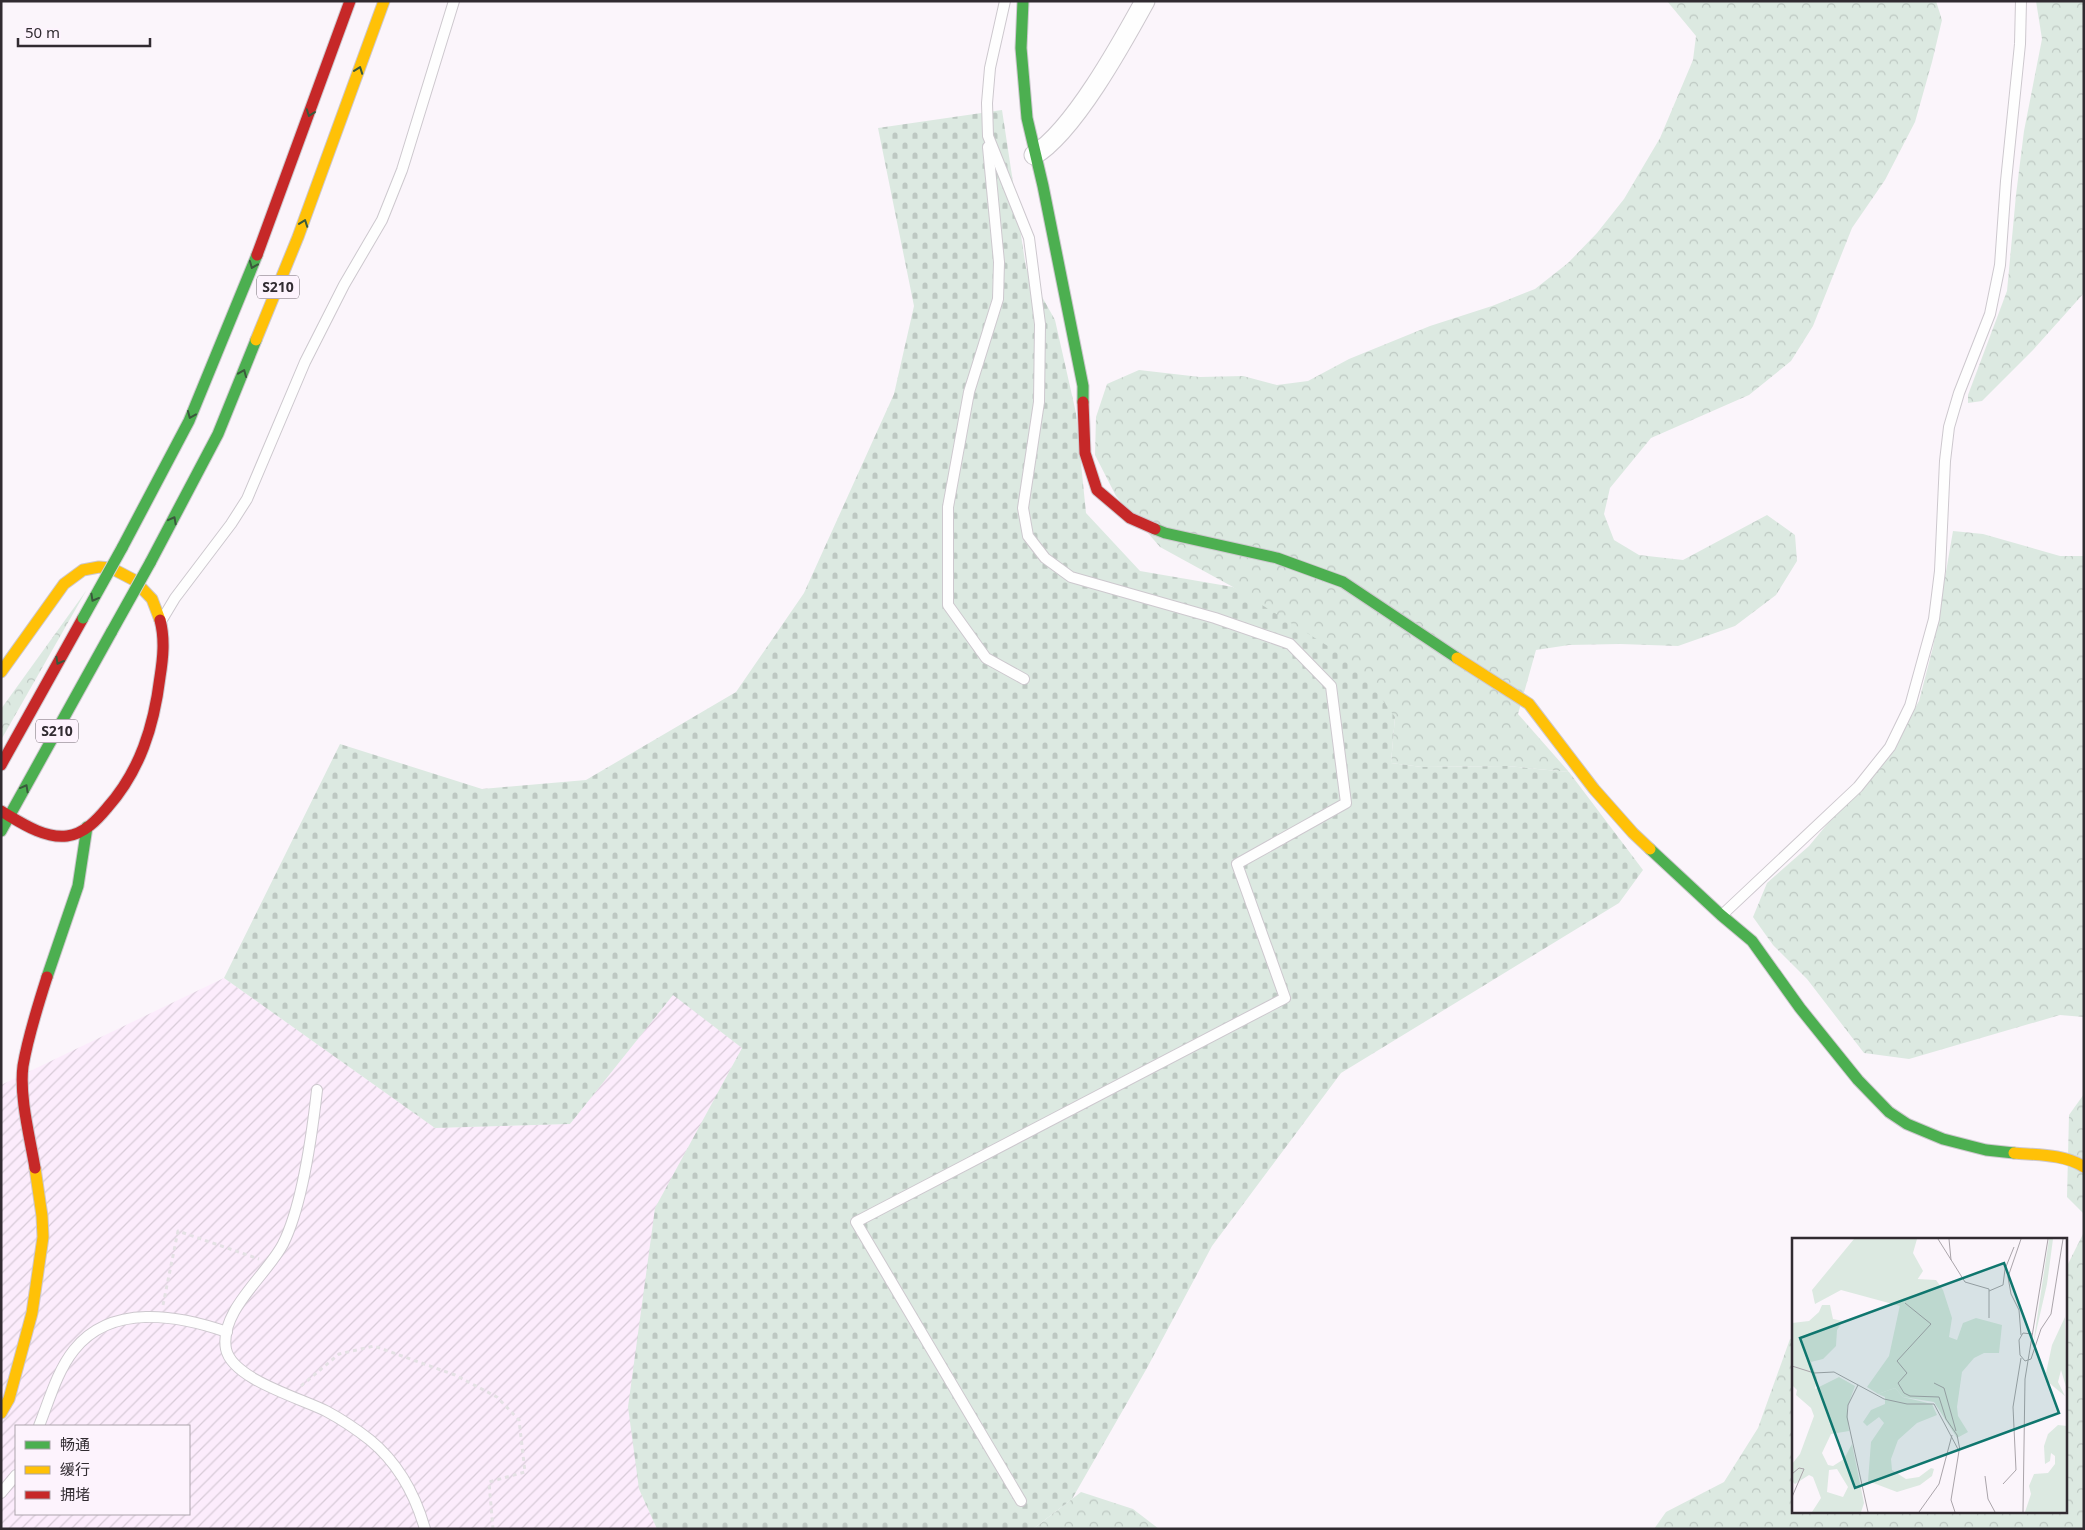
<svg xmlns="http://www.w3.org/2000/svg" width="2085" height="1530" font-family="'Noto Sans','Noto Sans SC',sans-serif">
<defs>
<pattern id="industrial-furrows" width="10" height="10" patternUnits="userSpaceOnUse" patternTransform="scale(1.25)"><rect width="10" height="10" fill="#fcecfc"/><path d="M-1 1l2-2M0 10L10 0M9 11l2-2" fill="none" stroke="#d8cbd8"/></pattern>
<pattern id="forest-crowns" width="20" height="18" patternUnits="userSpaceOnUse" patternTransform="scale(1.25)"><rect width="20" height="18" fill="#dce9e1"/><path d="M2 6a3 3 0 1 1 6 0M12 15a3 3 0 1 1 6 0" fill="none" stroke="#bdc8c2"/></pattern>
<pattern id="cemetery-stones" width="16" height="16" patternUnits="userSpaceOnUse" patternTransform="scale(1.25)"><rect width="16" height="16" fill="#dce9e1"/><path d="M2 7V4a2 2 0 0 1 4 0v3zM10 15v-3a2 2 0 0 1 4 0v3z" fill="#bdc8c2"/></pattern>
</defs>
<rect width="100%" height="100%" fill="#fbf5fb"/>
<path fill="url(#industrial-furrows)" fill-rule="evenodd" d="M 224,978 L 435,1128 L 570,1124 L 673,994 L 742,1048 L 655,1209 L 639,1489 L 657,1529 L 1,1529 L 1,1085 ZM 16,1426 L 189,1426 L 189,1514 L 16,1514 Z"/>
<g fill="url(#forest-crowns)">
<path d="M 1667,1 L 1936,1 L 1942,20 L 1932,62 L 1915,122 L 1885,180 L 1852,228 L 1813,326 L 1791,361 L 1749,395 L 1651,438 L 1610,488 L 1604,514 L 1614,540 L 1639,555 L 1683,560 L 1767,515 L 1795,535 L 1797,561 L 1776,595 L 1735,626 L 1678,646 L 1620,644 L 1569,645 L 1536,650 L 1518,714 L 1569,772 L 1507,766 L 1422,767 L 1391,763 L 1395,717 L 1233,587 L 1160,547 L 1116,496 L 1095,455 L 1096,417 L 1107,384 L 1139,370 L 1200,377 L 1243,376 L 1277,385 L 1308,381 L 1349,359 L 1430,326 L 1492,306 L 1535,289 L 1568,263 L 1597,233 L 1624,199 L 1660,138 L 1693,60 L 1696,36 Z"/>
<path d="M 2036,1 L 2084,1 L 2084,293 L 2033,350 L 1982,401 L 1968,403 L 1968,395 L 2007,291 L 2016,195 L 2024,131 L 2042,39 Z"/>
<path d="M 1953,531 L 1983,534 L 2060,556 L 2084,556 L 2084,1017 L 2060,1015 L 1909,1059 L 1864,1053 L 1807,979 L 1773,945 L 1753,917 L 1767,883 L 1809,846 L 1897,740 L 1919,701 L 1933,647 Z"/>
<path d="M 86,591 L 1,740 L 1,709 Z"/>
<path d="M 2084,1094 L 2084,1214 L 2067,1197 L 2069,1115 Z"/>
<path d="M 2084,1232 L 2084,1529 L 1654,1529 L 1666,1512 L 1724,1482 L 1758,1428 L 1790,1339 L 1794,1338 L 1794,1511 L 2066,1511 L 2066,1268 Z"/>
<path d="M 1081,1492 L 1133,1509 L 1159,1529 L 1033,1529 Z"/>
</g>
<path fill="url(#cemetery-stones)" d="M 1002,110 L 1026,268 L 1055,320 L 1076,413 L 1086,513 L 1140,571 L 1233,587 L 1355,663 L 1395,717 L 1391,763 L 1422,767 L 1507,766 L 1569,772 L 1643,870 L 1619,903 L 1341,1073 L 1212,1246 L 1147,1368 L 1072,1499 L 1033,1529 L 657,1529 L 639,1489 L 628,1407 L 655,1208 L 742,1048 L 673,995 L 570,1124 L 435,1128 L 224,978 L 340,744 L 482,789 L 586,780 L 736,692 L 804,593 L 894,394 L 914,306 L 878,128 Z"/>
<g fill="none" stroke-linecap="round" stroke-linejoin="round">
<defs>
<g id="lane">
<path d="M 1005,1 L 990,68 L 987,103 L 988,136 L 1029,238 L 1040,324 L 1039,402 L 1023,508 L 1028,536 L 1045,558 L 1071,577 L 1215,618 L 1290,644 L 1331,686 L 1346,803 L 1237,864 L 1285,998 L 856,1222 L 1021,1501"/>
<path d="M 988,147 L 999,262 L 998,299 L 969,392 L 948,507 L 948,605 L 986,658 L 1024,679"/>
<path d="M 163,618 L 175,598 L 231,524 L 247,499 L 305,362 L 344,285 L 382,220 L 402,170 L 454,1"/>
<path d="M 1722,915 L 1858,787 L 1890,747 L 1910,706 L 1934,619 L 1940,571 L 1945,461 L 1949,427 L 1959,393 L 1990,314 L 2000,265 L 2006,181 L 2020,44 L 2021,1"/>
<path d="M 317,1090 C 312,1135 303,1204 283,1244 C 267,1275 219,1311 226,1349 C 232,1379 300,1398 326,1411 C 341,1419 356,1429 370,1440 C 398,1463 415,1494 425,1529"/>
<path d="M 39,1426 C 49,1401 57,1371 74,1350 C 111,1303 178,1315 227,1332"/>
<path d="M 1,1493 L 16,1475"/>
</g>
<path id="street" d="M 1034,155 C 1073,132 1122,43 1145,1"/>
<g id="fast">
<path d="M 1023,1 L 1021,48 L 1027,118 L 1043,186 L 1083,386 L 1083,402"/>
<path d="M 1155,529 L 1165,533 L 1277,558 L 1343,582 L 1457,658"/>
<path d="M 122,548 L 189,421 L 257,255"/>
<path d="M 150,563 L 218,434 L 256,340"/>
<path d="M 1,831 L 112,631"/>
<path d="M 1650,849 L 1721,915 L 1752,941 L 1800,1008 L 1858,1080 L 1889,1112 L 1907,1124 L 1943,1139 L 1986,1150 L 2014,1153"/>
<path d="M 47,977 L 78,886 L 87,827"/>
</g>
<g id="slow">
<path d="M 256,340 L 298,237 L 384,1"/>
<path d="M 1457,658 L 1529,704 L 1594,789 L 1633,833 L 1650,849"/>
<path d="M 1,672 L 64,584 L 83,570 L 99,567 L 111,568 L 134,580 L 152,599 L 160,620"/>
<path d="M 2014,1153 C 2036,1155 2065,1154 2084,1167"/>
<path d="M 1,1413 L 9,1399 L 32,1313 L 43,1237 L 42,1216 L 35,1168"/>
</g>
<g id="jam">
<path d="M 257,255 L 350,1"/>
<path d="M 1083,402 L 1085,453 L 1097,490 L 1130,518 L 1155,529"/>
<path d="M 1,765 L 83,618"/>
<path d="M 1,811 C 20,822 44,839 67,836 C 84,834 97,820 107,808 C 140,771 154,726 160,677 C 163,658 165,639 160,620"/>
<path d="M 35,1168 C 30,1138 19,1096 23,1066 C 28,1036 38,1005 47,977"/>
</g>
</defs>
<use href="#lane" stroke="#cdc8ce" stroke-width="12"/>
<use href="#street" stroke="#cdc8ce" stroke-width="21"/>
<use href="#fast" stroke="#cdc8ce" stroke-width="13"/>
<use href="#slow" stroke="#cdc8ce" stroke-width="13"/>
<use href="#jam" stroke="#cdc8ce" stroke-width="13"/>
<g stroke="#e4e1e4" stroke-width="3" stroke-dasharray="4 4" stroke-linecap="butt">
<path d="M 163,1305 L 178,1231 L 259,1259"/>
<path d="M 301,1386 L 339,1354 L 374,1346 L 455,1375 L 497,1397 L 519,1420 L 525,1472 L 489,1482 L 493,1529"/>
</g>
<use href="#lane" stroke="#fefefe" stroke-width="10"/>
<use href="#street" stroke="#fefefe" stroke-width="19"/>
<use href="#fast" stroke="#4caf50" stroke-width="11"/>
<use href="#slow" stroke="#ffc107" stroke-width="11"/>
<use href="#jam" stroke="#c62828" stroke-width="11"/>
<defs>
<g id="fast-bridge">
<path d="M 83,618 L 122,548"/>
<path d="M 112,631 L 150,563"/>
</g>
</defs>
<use href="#fast-bridge" stroke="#d4d1d4" stroke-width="13" stroke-linecap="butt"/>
<use href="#fast-bridge" stroke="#4caf50" stroke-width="11"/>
</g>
<defs><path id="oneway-chevron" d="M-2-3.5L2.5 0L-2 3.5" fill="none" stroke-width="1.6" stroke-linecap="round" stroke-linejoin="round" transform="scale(1.25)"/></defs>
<g stroke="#3a593c">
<use href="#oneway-chevron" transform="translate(359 70) rotate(-70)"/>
<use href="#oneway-chevron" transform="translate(310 113) rotate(110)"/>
<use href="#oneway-chevron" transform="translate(304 223) rotate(-70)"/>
<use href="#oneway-chevron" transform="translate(253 265) rotate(112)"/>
<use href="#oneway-chevron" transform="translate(243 373) rotate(-68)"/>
<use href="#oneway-chevron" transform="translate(191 415) rotate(113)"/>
<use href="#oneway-chevron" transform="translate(173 520) rotate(-62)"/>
<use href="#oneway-chevron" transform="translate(94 598) rotate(119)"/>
<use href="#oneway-chevron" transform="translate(59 661) rotate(119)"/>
<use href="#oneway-chevron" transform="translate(25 788) rotate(-61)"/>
</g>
<g text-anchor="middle" stroke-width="4.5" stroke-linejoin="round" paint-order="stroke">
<g fill="#fdf3fd" stroke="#6e676e" stroke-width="1">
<rect x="257" y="275.5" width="42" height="23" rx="4"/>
<rect x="36" y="719.5" width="42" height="23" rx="4"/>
</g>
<g font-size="14" font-weight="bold" fill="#312b31">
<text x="278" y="292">S210</text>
<text x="57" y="736">S210</text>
</g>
</g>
<g transform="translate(1792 1238)">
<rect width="275" height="275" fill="#fbf5fb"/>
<path d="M 62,1 L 125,1 L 121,15 L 131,33 L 108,68 L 49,52 L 23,66 L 20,52 ZM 257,1 L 261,1 L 255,46 L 241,107 ZM 30,67 L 38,67 L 41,81 L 51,83 L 45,92 L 44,108 L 31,121 L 19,124 L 25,140 L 23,151 L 47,139 L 63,148 L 55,170 L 57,193 L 39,196 L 30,215 L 36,227 L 41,228 L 52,221 L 60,206 L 72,265 L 69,274 L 20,274 L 29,260 L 21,239 L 17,237 L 3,246 L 0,243 L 0,226 L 8,216 L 22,178 L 19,170 L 4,157 L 5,152 L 0,147 L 0,85 L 17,83 L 27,74 ZM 45,231 L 56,249 L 51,259 L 35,254 L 37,232 ZM 273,79 L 275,152 L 269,132 L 266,144 L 273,158 L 256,144 L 254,135 L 260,107 ZM 103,150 L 111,159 L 140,166 L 145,177 L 125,185 L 106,202 L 99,221 L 100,232 L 114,241 L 127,239 L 139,230 L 142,231 L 140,238 L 128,247 L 105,254 L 76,243 L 79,204 L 92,185 L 87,179 L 75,188 L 71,184 L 79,172 L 93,166 L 93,159 L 86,156 ZM 266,187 L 275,188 L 275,274 L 233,274 L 239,256 L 237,248 L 242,236 L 256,235 L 263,226 L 263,218 L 259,215 L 258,223 L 253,226 L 252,208 L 256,196 Z" fill="#dce9e1" fill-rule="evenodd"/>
<path d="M 125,41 L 144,42 L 151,52 L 160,80 L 157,99 L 165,102 L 171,85 L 184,80 L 210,87 L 207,115 L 192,115 L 182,120 L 170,134 L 165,169 L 166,178 L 176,194 L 165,200 L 142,164 L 111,159 L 103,150 L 86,156 L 75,149 L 97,118 L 108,67 Z" fill="#dce9e1"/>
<path fill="none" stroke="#aaa4aa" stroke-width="1" d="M 146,1 L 173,44 L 197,51 L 197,80M 157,1 L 159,22M 197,53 L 211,47 L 213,31 L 222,9M 113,65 L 139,86 L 105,123 L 115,135 L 106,145 L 112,155 L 118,158 L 147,159 L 154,181 L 165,197 L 168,212M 240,96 L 231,95 L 227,102 L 228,117 L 233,123 L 239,121 L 249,91 L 259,76 L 271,1M 229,97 L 227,72 L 219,56 L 216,39 L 229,1M 0,128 L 22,135 L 42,134 L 92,161 L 115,166 L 142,166 L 167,213 L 159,262 L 163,274M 142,145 L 152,150 L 164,193M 66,147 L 56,167 L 55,179 L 76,274M 0,236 L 7,230 L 12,231 L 0,259M 193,238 L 196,261 L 203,274M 211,246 L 224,232 L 221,169 L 229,120M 127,274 L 147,246 L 160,197M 231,274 L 233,141 L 256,1"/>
<path fill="#0f766e" fill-opacity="0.15" stroke="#0f766e" stroke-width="2.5" d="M 212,25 L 267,175 L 63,250 L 8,100 Z"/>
<rect width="275" height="275" fill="none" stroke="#312b31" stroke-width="2.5"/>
</g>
<rect width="2085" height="1530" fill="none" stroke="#312b31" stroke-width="5"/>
<rect x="15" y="1425" width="175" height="90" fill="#fdf3fd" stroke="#aba3ab"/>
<rect x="25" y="1441" width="25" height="8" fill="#4caf50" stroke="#aba3ab"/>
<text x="60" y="1450" font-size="15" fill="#312b31">畅通</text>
<rect x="25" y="1466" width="25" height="8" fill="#ffc107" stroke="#aba3ab"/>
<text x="60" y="1475" font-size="15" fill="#312b31">缓行</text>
<rect x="25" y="1491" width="25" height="8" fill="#c62828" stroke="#aba3ab"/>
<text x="60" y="1500" font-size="15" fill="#312b31">拥堵</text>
<path d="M18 38v8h132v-8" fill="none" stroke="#312b31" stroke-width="2.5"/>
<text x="25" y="38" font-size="15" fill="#312b31" stroke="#fdf3fd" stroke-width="4" paint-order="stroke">50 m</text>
</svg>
